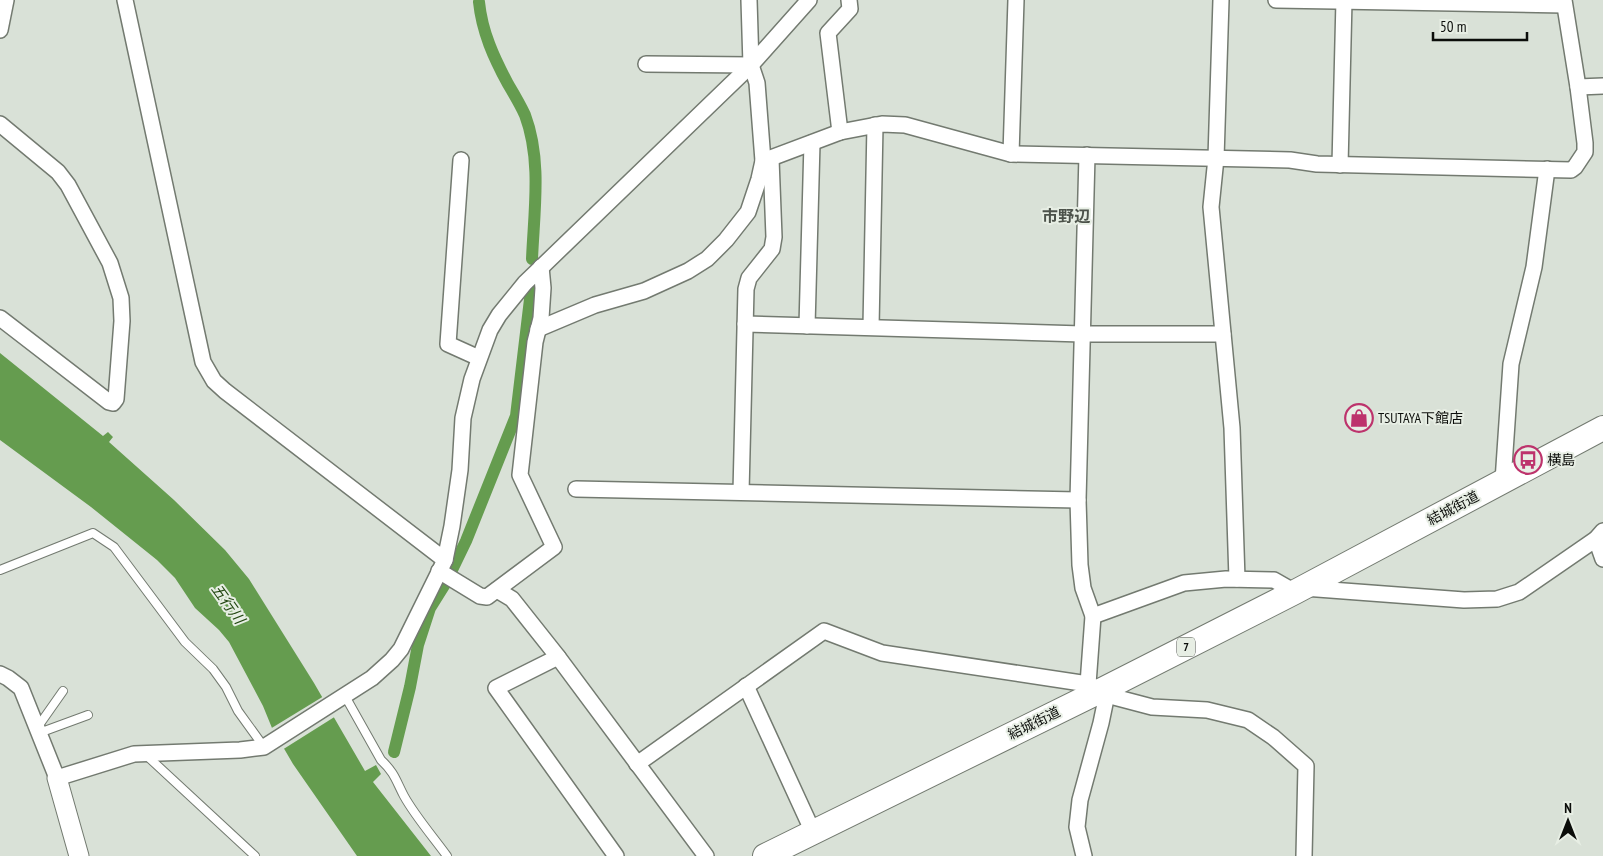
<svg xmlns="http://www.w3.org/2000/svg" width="1603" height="856" font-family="'PT Sans Narrow','Noto Sans JP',sans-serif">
<rect width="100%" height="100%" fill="#d9e1d7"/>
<path fill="#659c4f" d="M 0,353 L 103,436 L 108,432 L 113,437 L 109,442 L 174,500 L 225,550 L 249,579 L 314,683 L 365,771 L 376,765 L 381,774 L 373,782 L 431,856 L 357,856 L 293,764 L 272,728 L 263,706 L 229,642 L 219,630 L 195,608 L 175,578 L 157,560 L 91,507 L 0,440 Z"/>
<path fill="#d9e1d7" d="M 324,696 L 336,716 L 282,750 L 270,729 Z"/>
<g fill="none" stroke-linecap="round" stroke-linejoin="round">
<g stroke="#659c4f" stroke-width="12">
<path d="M 479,2 C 482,32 494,58 508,84 C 514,94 520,104 525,115 C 542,160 534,211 532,259"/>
<path d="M 452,570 L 466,541 L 516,416 L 531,291"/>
<path d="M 394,752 L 410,687 L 418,645 L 430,608 L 445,584"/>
</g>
<defs>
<g id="service">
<path d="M 0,570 L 93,533 L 114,547 L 185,642 L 213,669 L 226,687 L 238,711 L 264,747"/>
<path d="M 345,696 L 381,760 C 395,773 396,781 404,796 C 415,816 434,838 447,856"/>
<path d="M 37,728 L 63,691"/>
<path d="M 39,733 L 88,715"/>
<path d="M 146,755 L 255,856"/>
</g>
<g id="minor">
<path d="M 125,0 L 203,362 L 214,381 L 225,391 L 445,560"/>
<path d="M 1221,0 L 1216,158 L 1211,207 L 1232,428 L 1237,579"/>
<path d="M 1276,0 L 1564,5"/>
<path d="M 0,30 L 6,0"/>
<path d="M 646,64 L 751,65"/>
<path d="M 1578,87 L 1603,86"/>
<path d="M 0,124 L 58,172 L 68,185 L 110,263 L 121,298 L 122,321 L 116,399 L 113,403 L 109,402 L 0,318"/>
<path d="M 840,132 L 828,33 L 850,9 L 849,0"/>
<path d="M 1011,154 L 1016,0"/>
<path d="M 1087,155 L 1078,500 L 1080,565 L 1083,588 L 1093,616 L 1088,684"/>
<path d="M 461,160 L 448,344 L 479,358"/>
<path d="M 763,161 L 840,132 L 882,124 L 905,125 L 1011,154 L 1290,160 L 1317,164 L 1571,170 L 1575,167 L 1585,152 L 1585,143 L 1578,87 L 1564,0"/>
<path d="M 1340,165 L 1344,0"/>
<path d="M 745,324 L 1082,334 L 1223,334"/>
<path d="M 807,326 L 812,143"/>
<path d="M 871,327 L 875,125"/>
<path d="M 538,329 L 595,305 L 644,291 L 688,271 L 707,259 L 726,240 L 748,212 L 759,179 L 763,161 L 757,83 L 751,65 L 749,0"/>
<path d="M 1503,481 L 1511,364 L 1534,267 L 1547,169"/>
<path d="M 576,489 L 1078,500"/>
<path d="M 741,492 L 746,289 L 749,278 L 772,249 L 774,237 L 771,159"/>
<path d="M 1596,539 L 1603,559"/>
<path d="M 439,571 L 480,596 L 487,597 L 554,547 L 520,475 L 535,342 L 541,318 L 543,288 L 541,267"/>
<path d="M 1304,588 L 1464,600 L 1497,599 L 1519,592 L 1596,539 L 1603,531"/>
<path d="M 497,590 L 512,599 L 558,657 L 706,856"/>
<path d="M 1093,616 L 1184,583 L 1226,579 L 1274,580 L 1295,592"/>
<path d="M 558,657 L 496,688 L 616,856"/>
<path d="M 0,674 L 8,678 L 21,688 L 57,778 L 134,754 L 240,750 L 264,747 L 372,678 L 392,660 L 401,649 L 445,560 L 452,526 L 460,470 L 463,418 L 472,379 L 490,330 L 499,315 L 525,283 L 751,65 L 809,0"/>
<path d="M 746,686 L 813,832"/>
<path d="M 637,764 L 824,631 L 882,653 L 1088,684 L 1114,697 L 1152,707 L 1207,710 L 1248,720 L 1273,737 L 1306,766 L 1304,856"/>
<path d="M 1084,856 L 1077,827 L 1080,800 L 1101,723 L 1107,694"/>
</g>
<path id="tertiary" d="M 57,778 L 79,856"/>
<path id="primary" d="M 765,856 L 1100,691 L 1295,592 L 1603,428"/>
</defs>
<use href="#service" stroke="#737a70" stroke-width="10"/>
<use href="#minor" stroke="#737a70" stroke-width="18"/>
<use href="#tertiary" stroke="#737a70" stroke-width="21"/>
<use href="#primary" stroke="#737a70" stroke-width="26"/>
<use href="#service" stroke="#fff" stroke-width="8"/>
<use href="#minor" stroke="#fff" stroke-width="15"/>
<use href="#tertiary" stroke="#fff" stroke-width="19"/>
<use href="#primary" stroke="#fff" stroke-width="24"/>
</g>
<defs>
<symbol id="shop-ring" viewBox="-11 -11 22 22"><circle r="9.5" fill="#e7eee4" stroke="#bd336c" stroke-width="1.5"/><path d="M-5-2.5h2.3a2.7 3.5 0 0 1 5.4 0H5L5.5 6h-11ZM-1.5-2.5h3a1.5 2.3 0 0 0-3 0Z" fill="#bd336c"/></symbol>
<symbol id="bus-ring" viewBox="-11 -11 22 22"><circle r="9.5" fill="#e7eee4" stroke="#bd336c" stroke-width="1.5"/><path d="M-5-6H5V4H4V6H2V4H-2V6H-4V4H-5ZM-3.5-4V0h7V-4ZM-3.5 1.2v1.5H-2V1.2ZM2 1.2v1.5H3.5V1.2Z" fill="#bd336c"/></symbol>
</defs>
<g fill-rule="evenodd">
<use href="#shop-ring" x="1343" y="402" width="32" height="32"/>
<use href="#bus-ring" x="1512" y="444" width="32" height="32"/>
</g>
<g text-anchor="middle" stroke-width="4" stroke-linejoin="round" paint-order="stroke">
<rect fill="#e7eee4" stroke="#4d504b" stroke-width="1" x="1177" y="637.5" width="18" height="19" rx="4"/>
<g font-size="12" font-weight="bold" fill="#0b0d0a">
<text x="1186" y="651">7</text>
</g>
<g font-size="14" fill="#0b0d0a" stroke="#e7eee4" text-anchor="start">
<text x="1378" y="423">TSUTAYA下館店</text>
<text x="1547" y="465">横島</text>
</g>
<g font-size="14" fill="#0b0d0a" stroke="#e7eee4">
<text transform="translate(1453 508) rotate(-28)" y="5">結城街道</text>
<text transform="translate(1034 723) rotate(-26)" y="5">結城街道</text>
</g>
<g font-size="15" font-style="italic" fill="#224711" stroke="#e7eee4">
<text transform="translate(228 604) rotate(54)" y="5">五行川</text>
</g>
<g font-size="16" font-weight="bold" fill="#4c524a" stroke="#e7eee4">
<text x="1066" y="222">市野辺</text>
</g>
</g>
<g transform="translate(1568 821)" stroke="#e7eee4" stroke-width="4" paint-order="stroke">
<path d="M0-4L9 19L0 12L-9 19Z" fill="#0b0d0a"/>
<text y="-8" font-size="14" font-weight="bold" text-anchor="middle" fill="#0b0d0a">N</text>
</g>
<path d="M1433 32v8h94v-8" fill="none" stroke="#0b0d0a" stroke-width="2.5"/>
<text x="1440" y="32" font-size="15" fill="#0b0d0a" stroke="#e7eee4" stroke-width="4" paint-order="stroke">50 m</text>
</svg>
